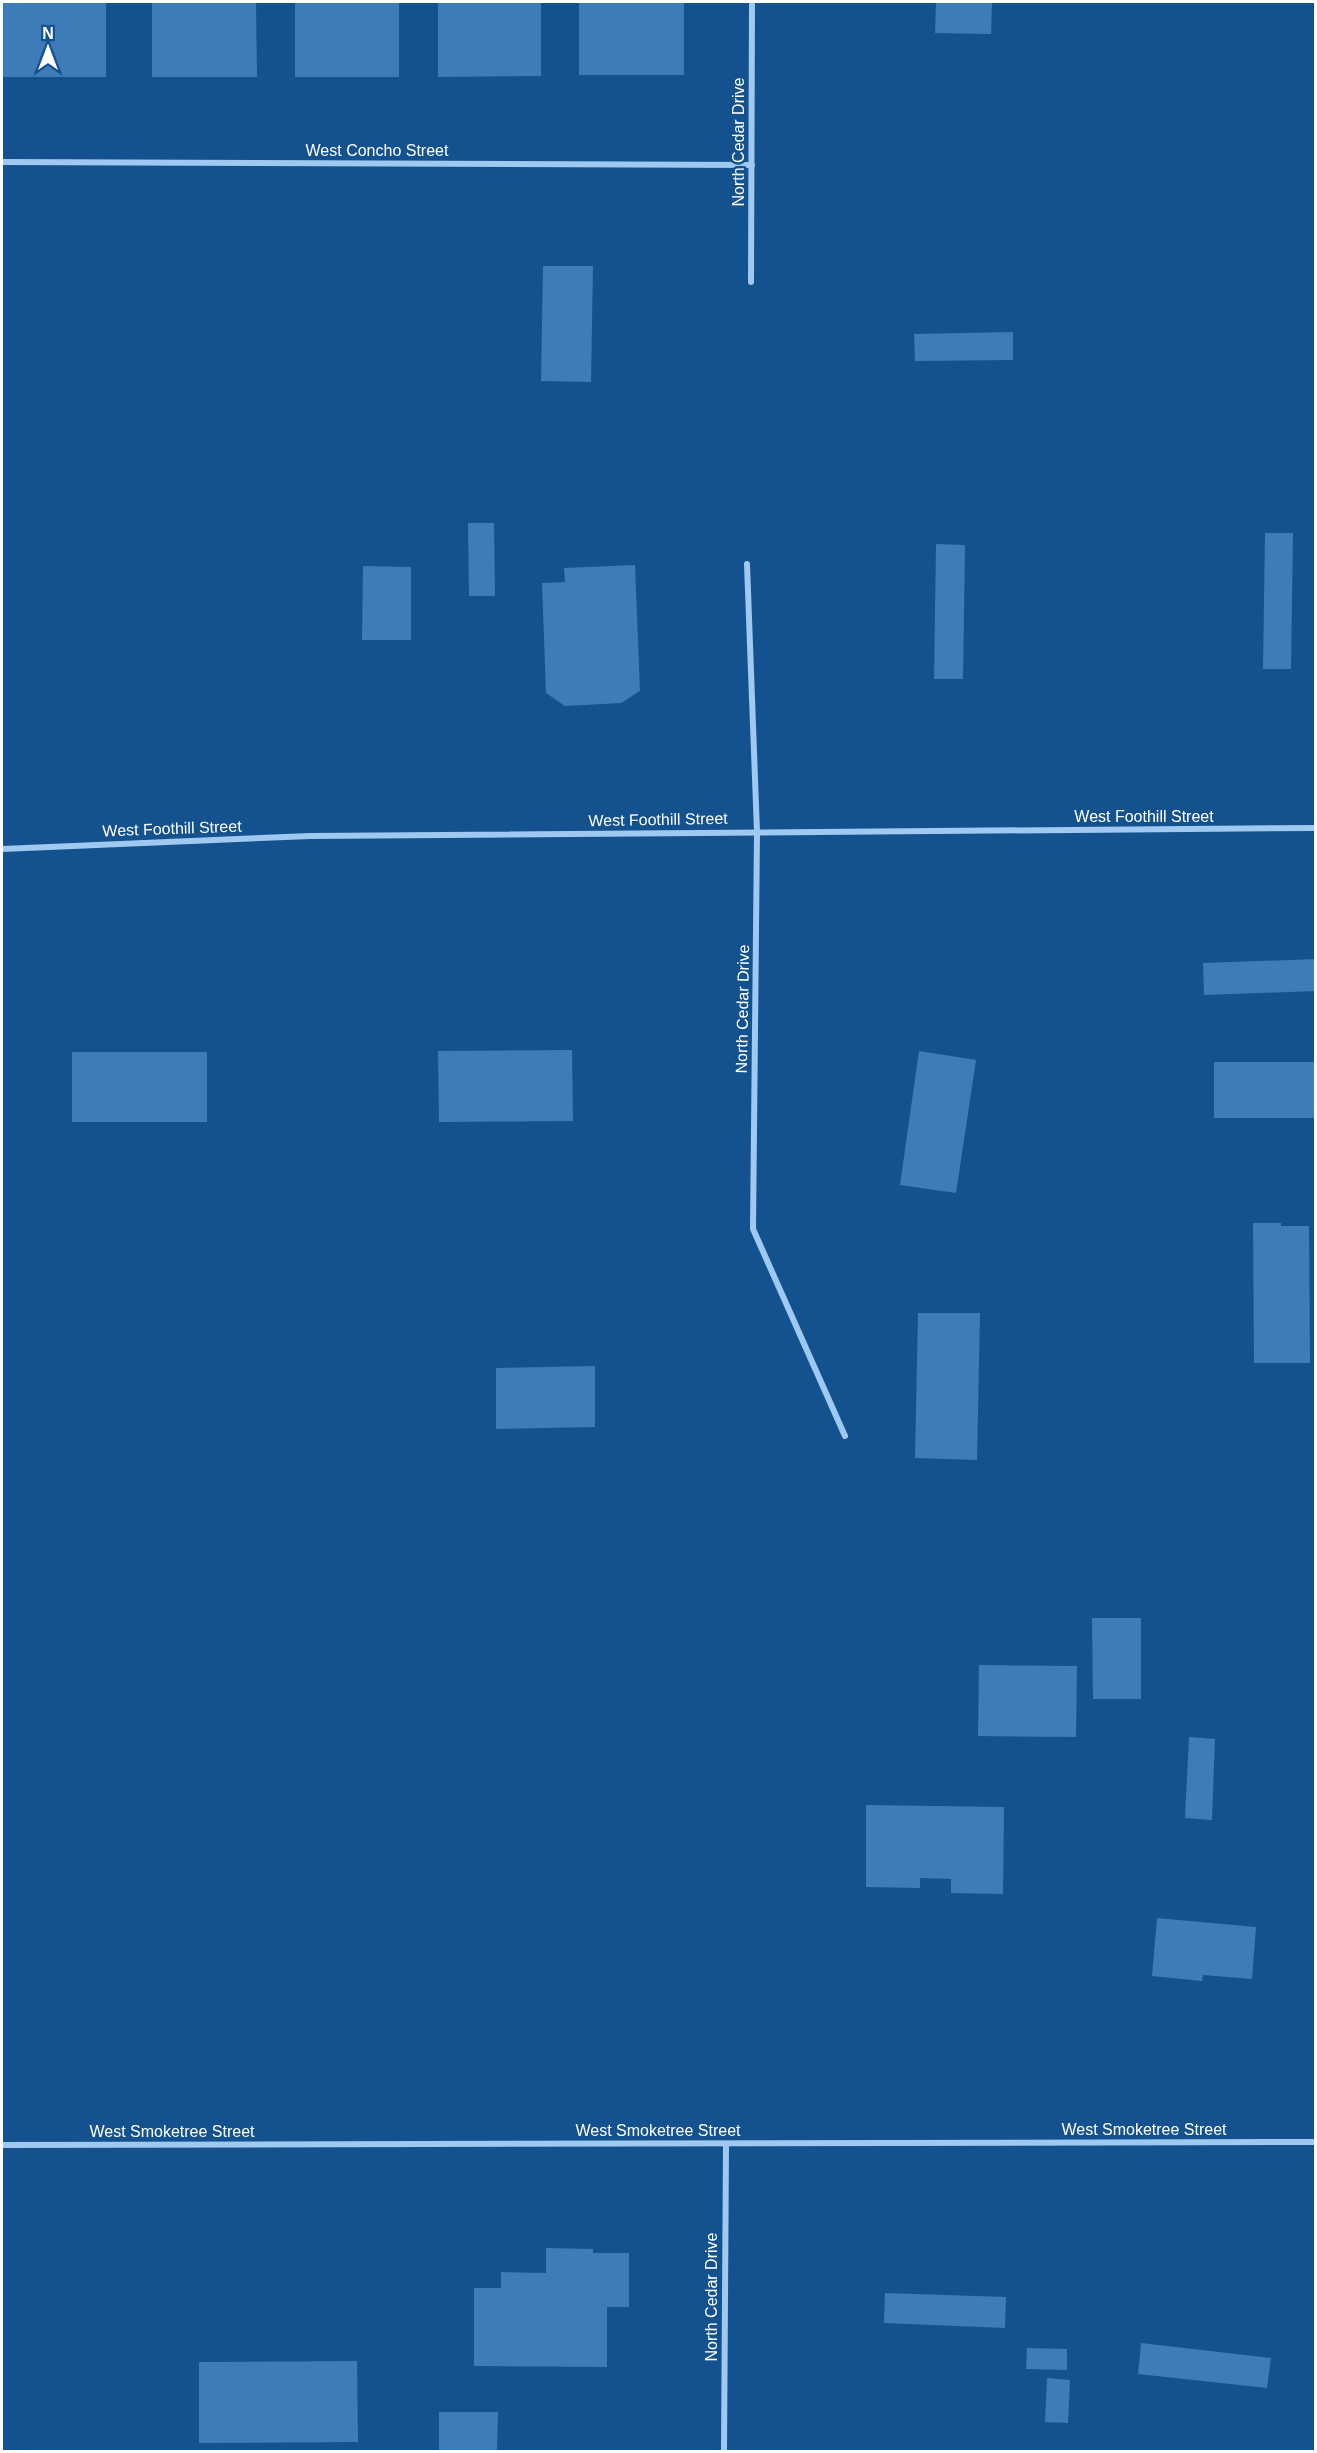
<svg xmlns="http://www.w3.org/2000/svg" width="1317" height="2453" font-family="Arial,sans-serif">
<rect width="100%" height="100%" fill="#14528f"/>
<g fill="#3d7cb8">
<path d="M 2,2 L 106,2 L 106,77 L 3,77 Z"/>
<path d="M 152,2 L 256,2 L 257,77 L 152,77 Z"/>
<rect x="295" y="2" width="104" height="75"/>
<path d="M 438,2 L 541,2 L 541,76 L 438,77 Z"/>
<rect x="579" y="2" width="105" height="73"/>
<path d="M 936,2 L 992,2 L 991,34 L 935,33 Z"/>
<path d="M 543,266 L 593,266 L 591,382 L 541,381 Z"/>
<path d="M 1013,332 L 1013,360 L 915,361 L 914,334 Z"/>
<path d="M 468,523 L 494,523 L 495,596 L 469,596 Z"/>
<path d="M 1265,533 L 1293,533 L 1291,669 L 1263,669 Z"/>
<path d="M 936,544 L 965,545 L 963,679 L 934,679 Z"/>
<path d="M 635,565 L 640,691 L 621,703 L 565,706 L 546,693 L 542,583 L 565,582 L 564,568 Z"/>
<path d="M 363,566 L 411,567 L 411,640 L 362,640 Z"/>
<path d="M 1316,959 L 1316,991 L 1204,995 L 1203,963 Z"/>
<path d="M 572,1050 L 573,1121 L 439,1122 L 438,1051 Z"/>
<path d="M 919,1051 L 976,1060 L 956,1193 L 900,1185 Z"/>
<rect x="72" y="1052" width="135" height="70"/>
<rect x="1214" y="1062" width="102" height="56"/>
<path d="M 1253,1223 L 1281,1223 L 1281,1226 L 1309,1226 L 1310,1363 L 1254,1363 Z"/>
<path d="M 918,1313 L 980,1313 L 977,1460 L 915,1458 Z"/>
<path d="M 595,1366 L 595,1427 L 496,1429 L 496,1368 Z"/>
<path d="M 1092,1618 L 1141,1618 L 1141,1699 L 1093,1699 Z"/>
<path d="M 979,1665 L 1077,1666 L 1076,1737 L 978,1736 Z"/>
<path d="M 1189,1737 L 1215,1739 L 1212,1820 L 1185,1818 Z"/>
<path d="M 866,1805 L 1004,1807 L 1003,1894 L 951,1893 L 951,1879 L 920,1878 L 920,1888 L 866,1887 Z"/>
<path d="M 1157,1918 L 1256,1927 L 1252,1979 L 1203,1975 L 1202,1981 L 1152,1976 Z"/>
<path d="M 546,2248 L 593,2249 L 593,2253 L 629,2253 L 629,2307 L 607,2307 L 607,2367 L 474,2366 L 474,2288 L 501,2288 L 501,2272 L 546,2273 Z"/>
<path d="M 885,2293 L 1006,2297 L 1005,2328 L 884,2323 Z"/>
<path d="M 1141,2343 L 1271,2358 L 1267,2388 L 1138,2374 Z"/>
<path d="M 1027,2348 L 1067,2349 L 1067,2370 L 1026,2369 Z"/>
<path d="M 357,2361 L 358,2442 L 199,2443 L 199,2362 Z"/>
<path d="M 1047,2378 L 1070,2380 L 1068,2423 L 1045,2422 Z"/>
<path d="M 439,2412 L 498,2412 L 497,2452 L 439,2452 Z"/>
</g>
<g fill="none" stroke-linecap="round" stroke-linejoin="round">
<g stroke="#9fc9f1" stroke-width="6">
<path d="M 2,162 L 752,165"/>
<path d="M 751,282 L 752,2"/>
<path d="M 747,564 L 757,832 L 753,1229 L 845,1436"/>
<path d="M 2,849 L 310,836 L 1316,828"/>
<path d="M 2,2145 L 1316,2142"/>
<path d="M 724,2452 L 726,2144"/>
</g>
</g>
<g text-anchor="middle" stroke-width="5" stroke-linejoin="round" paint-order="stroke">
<g font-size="16" fill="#fff" stroke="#14528f">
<text transform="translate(738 142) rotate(-90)" y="6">North Cedar Drive</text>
<text x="377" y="156">West Concho Street</text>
<text x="1144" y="822">West Foothill Street</text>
<text transform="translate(658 819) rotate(-1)" y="6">West Foothill Street</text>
<text transform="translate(172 828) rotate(-2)" y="6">West Foothill Street</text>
<text transform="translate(742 1009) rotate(-89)" y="6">North Cedar Drive</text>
<text x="1144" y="2135">West Smoketree Street</text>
<text x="658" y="2136">West Smoketree Street</text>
<text x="172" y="2137">West Smoketree Street</text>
<text transform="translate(711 2297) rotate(-90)" y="6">North Cedar Drive</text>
</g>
</g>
<rect width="1317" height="2453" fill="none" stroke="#ffffff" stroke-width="6"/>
<g transform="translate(48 48)" stroke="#14528f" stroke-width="4.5" paint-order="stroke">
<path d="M0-4.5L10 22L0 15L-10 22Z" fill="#ffffff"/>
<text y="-9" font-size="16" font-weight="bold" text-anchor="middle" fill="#ffffff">N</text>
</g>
</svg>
